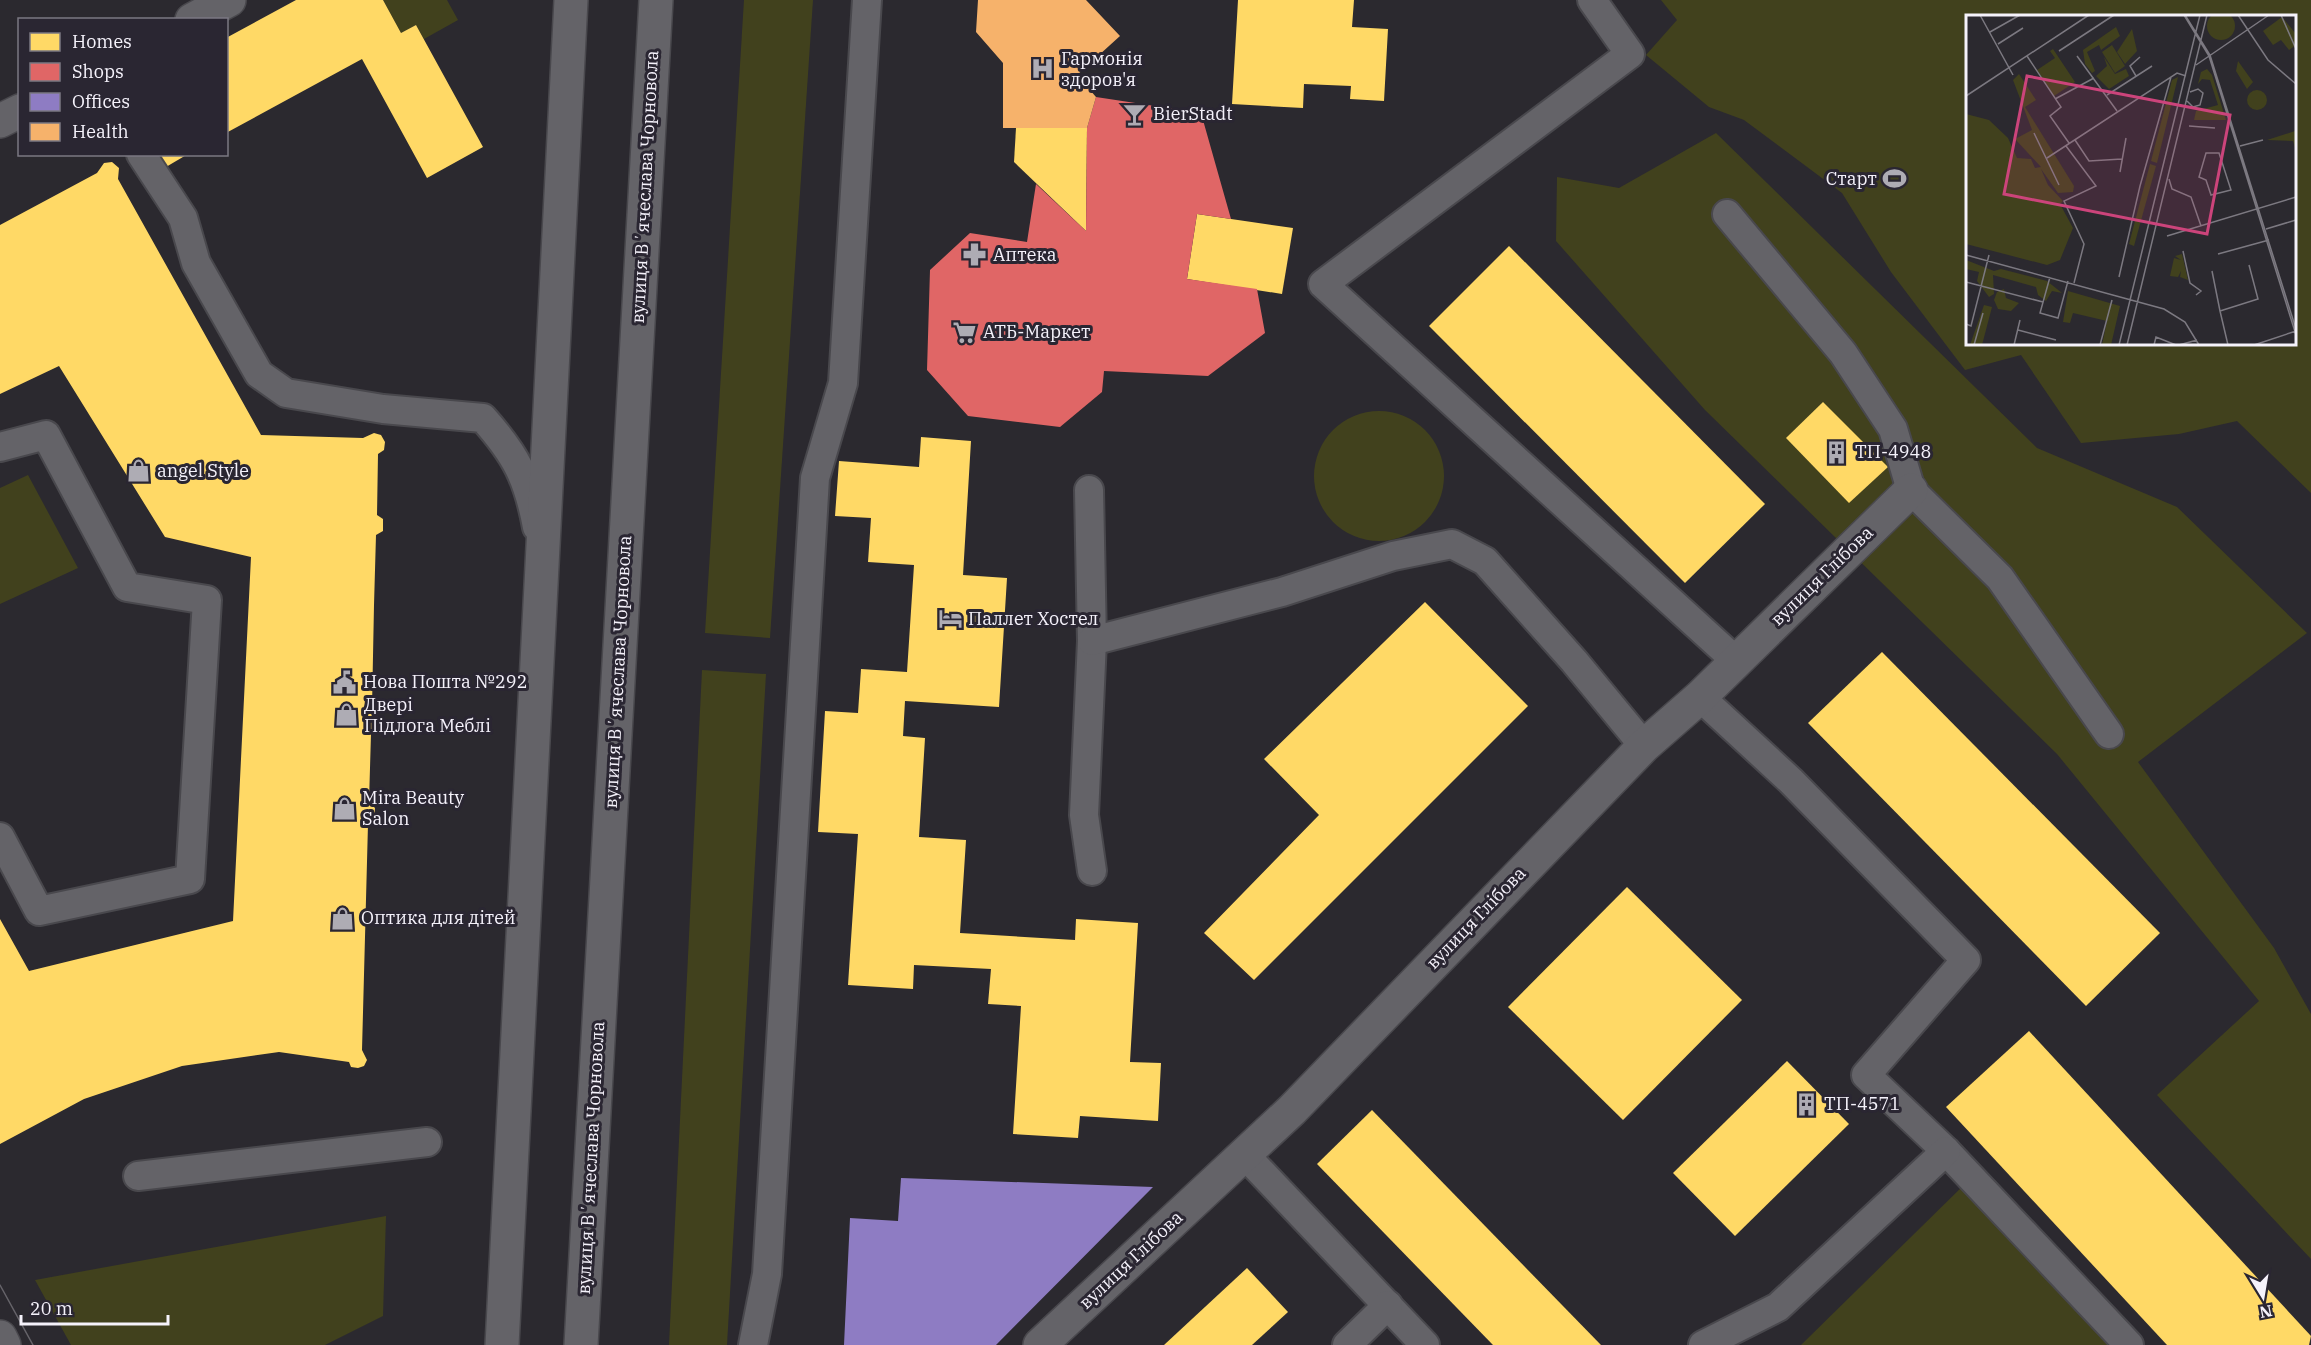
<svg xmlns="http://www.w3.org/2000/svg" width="2311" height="1345" font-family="'IBM Plex Serif',serif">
<rect width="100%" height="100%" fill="#2b292f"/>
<g fill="#41411d" fill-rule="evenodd">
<path d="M 383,0 L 447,0 L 458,20 L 424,39 L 416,25 L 401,33 Z"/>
<path d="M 744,0 L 813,0 L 770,638 L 705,633 Z"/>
<path d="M 1661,0 L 2311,0 L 2311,493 L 2237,421 L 2179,434 L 2081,443 L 2021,355 L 1965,370 L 1891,272 L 1842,193 L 1744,120 L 1709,107 L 1646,55 L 1677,20 ZM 2294,16 L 2294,344 L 1968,344 L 1968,16 Z"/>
<path d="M 1716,133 L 2037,448 L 2177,507 L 2307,633 L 2138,762 L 2274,948 L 2311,1014 L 2311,1259 L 2157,1095 L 2259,1001 L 2057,754 L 1705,410 L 1556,241 L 1557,177 L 1619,188 Z"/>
<circle cx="1379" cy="476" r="65"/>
<path d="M 28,475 L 78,568 L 0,604 L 0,488 Z"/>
<path d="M 702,670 L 766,674 L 727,1345 L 669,1345 Z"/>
<path d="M 1968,1181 L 2129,1345 L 1801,1345 Z"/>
<path d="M 386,1216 L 383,1316 L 325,1345 L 71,1345 L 35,1280 Z"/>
</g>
<g fill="#ffd966">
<path d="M 296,0 L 383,0 L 401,33 L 416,25 L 483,147 L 427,178 L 362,59 L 226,133 L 226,38 Z"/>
<path d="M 1238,0 L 1354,0 L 1352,27 L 1388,29 L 1384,101 L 1350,99 L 1351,86 L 1304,84 L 1303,108 L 1232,104 Z"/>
<path d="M 1016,128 L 1087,128 L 1086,231 L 1014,162 Z"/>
<path d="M 159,154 L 188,154 L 166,167 Z"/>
<path d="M 112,162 L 119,168 L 118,179 L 261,435 L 363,438 L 374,433 L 381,435 L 385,442 L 384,450 L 378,454 L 377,515 L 383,519 L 383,531 L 376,535 L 374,605 L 372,707 L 378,714 L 378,728 L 371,734 L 369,802 L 375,808 L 374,819 L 368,824 L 362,1050 L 367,1060 L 364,1066 L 358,1068 L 351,1067 L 349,1062 L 279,1052 L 182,1066 L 84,1099 L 0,1144 L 0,919 L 29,971 L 233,921 L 251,557 L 165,537 L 59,366 L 0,394 L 0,225 L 97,173 L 104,163 Z"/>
<path d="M 1197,214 L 1293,228 L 1282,294 L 1187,279 Z"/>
<path d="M 1509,246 L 1765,504 L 1685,583 L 1429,326 Z"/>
<path d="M 1823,402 L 1888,467 L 1849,503 L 1786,438 Z"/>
<path d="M 921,437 L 971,441 L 963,575 L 1007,578 L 999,707 L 905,701 L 903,736 L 925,738 L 919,837 L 966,840 L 960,933 L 1075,940 L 1076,919 L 1138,923 L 1130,1062 L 1161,1063 L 1158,1121 L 1080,1116 L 1078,1138 L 1013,1134 L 1021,1006 L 988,1004 L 991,969 L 914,965 L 913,989 L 848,985 L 858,834 L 818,832 L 825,711 L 858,713 L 861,669 L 907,672 L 914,565 L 868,562 L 871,518 L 835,516 L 839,461 L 919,467 Z"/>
<path d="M 1425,602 L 1528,706 L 1254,980 L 1204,933 L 1319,815 L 1264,759 Z"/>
<path d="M 1882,652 L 2160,933 L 2086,1006 L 1808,723 Z"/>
<path d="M 1627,887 L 1742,1000 L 1623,1120 L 1508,1007 Z"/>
<path d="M 2029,1031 L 2311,1336 L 2309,1345 L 2167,1345 L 1946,1107 Z"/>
<path d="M 1787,1061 L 1849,1124 L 1735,1236 L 1673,1173 Z"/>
<path d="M 1372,1110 L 1601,1345 L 1493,1345 L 1317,1164 Z"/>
<path d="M 1247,1268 L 1288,1312 L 1252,1345 L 1164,1345 Z"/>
</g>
<path fill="#e06666" d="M 1096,97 L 1201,113 L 1231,219 L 1197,214 L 1187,279 L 1257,289 L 1265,333 L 1208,376 L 1104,371 L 1102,392 L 1060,427 L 968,416 L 927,370 L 930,270 L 970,233 L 1027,242 L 1036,184 L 1086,231 L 1087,128 Z"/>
<path fill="#8e7cc3" d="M 901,1178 L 1153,1187 L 996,1345 L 844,1345 L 850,1218 L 898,1221 Z"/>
<path fill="#f6b26b" d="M 978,0 L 1086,0 L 1120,36 L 1077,75 L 1096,97 L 1087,128 L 1003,128 L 1003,63 L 976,32 Z"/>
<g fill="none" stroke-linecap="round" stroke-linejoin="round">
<defs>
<g id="service">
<path d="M 1592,0 L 1630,54 L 1323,284 L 1735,660"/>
<path d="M 141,154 L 183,218 L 196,263 L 259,374 L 286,393 L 383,409 L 483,418 C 516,455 528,478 537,527"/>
<path d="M 1727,214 L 1843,353 L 1893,429 L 1911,490 L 2000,578 L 2109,734"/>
<path d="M 0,447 L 46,435 L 127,587 L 207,600 L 190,879 L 39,911 L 0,837"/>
<path d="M 1089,490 L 1092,641 L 1084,815 L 1092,871"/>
<path d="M 1092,641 L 1282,592 L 1393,556 L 1452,544 L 1485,561 L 1574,661 L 1644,746"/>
<path d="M 1700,697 L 1791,781 L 1966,960 L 1866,1075 L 1946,1151 L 2129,1345"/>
<path d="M 1245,1155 L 1425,1345"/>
<path d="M 138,1176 L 427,1142"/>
<path d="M 753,1345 L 767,1274 L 815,478 L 843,383 L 867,0"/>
<path d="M 1347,1345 L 1388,1305"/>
<path d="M 1703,1345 L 1778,1307 L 1946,1151"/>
</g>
<g id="minor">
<path d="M 192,20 L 229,0"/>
<path d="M 0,121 L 20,111"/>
<path d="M 0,1337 L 4,1345"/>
<path d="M 1040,1345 L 1292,1110 L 1644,746 L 1700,697 L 1911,490"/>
</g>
<g id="secondary">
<path d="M 502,1345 L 571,0"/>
<path d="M 581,1345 L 656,0"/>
</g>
</defs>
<use href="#service" stroke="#49484d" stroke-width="32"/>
<use href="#minor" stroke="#49484d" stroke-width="36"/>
<use href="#secondary" stroke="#49484d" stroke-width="36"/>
<use href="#service" stroke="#646368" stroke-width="28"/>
<use href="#minor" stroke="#646368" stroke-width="33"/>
<use href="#secondary" stroke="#646368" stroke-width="33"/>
<path stroke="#66646a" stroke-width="1.5" d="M 0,1285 L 33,1345"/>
</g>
<defs>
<symbol id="hospital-bare" viewBox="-9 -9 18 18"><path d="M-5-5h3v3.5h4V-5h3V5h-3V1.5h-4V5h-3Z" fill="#aeacb4" stroke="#2a2632" stroke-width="2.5" paint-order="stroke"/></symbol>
<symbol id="bar-bare" viewBox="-9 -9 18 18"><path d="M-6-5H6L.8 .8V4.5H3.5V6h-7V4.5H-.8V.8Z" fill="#aeacb4" stroke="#2a2632" stroke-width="2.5" paint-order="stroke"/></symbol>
<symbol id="stadium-bare" viewBox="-9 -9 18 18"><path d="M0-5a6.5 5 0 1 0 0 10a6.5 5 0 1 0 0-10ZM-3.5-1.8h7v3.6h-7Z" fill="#aeacb4" stroke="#2a2632" stroke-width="2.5" paint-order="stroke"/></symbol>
<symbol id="pharmacy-bare" viewBox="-9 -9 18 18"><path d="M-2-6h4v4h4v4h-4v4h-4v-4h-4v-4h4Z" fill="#aeacb4" stroke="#2a2632" stroke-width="2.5" paint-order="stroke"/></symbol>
<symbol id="supermarket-bare" viewBox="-9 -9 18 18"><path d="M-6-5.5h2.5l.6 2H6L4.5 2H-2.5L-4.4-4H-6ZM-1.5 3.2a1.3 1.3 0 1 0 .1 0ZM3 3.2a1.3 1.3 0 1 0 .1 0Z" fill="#aeacb4" stroke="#2a2632" stroke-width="2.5" paint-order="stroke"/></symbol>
<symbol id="building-bare" viewBox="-9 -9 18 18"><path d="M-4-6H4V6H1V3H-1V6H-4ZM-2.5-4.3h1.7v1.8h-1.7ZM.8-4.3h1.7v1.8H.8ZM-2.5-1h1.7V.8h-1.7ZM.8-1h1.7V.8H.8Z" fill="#aeacb4" stroke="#2a2632" stroke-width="2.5" paint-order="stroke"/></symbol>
<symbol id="shop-bare" viewBox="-9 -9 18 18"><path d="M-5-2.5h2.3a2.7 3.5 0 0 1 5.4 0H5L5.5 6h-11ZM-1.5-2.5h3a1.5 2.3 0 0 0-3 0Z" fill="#aeacb4" stroke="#2a2632" stroke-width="2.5" paint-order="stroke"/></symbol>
<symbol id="hotel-bare" viewBox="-9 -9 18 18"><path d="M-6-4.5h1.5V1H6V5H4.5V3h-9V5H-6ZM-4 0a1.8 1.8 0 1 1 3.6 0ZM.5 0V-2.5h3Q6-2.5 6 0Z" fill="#aeacb4" stroke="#2a2632" stroke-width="2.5" paint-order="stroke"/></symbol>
<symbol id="civic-bare" viewBox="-9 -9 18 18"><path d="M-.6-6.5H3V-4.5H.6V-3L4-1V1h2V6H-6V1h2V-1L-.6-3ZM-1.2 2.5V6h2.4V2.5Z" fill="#aeacb4" stroke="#2a2632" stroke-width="2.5" paint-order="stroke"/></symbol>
</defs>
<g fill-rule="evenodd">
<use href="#hospital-bare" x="1026" y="52" width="33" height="33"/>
<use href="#bar-bare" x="1118" y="98" width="33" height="33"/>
<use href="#stadium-bare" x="1878" y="162" width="33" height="33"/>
<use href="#pharmacy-bare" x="958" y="238" width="33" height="33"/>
<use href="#supermarket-bare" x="948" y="316" width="33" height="33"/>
<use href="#building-bare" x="1820" y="436" width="33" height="33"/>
<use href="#shop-bare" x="122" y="454" width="33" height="33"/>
<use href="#hotel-bare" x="934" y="602" width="33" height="33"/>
<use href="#civic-bare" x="328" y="666" width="33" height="33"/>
<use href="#shop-bare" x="330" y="698" width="33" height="33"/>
<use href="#shop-bare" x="328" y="792" width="33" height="33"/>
<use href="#shop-bare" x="326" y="902" width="33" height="33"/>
<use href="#building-bare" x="1790" y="1088" width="33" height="33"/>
</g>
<g text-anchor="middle" stroke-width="6" stroke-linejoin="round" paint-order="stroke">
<g font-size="18" fill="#f5f2fb" stroke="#2a2632" text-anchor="start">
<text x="1061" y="65">Гармонія<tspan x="1061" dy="21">здоров'я</tspan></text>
<text x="1153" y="120">BierStadt</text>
<text x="1877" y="185" text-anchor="end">Старт</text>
<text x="993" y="261">Аптека</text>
<text x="983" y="338">АТБ-Маркет</text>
<text x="1855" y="458">ТП-4948</text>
<text x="157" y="477">angel Style</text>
<text x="968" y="625">Паллет Хостел</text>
<text x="363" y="688">Нова Пошта №292</text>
<text x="364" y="711">Двері<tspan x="364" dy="21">Підлога Меблі</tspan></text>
<text x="362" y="804">Mira Beauty<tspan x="362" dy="21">Salon</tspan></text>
<text x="361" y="924">Оптика для дітей</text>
<text x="1824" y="1110">ТП-4571</text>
</g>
<g font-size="18" fill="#f5f2fb" stroke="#2a2632">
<text transform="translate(645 187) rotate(-87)" y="6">вулиця Вʼячеслава Чорновола</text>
<text transform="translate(1822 576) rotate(-44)" y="6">вулиця Глібова</text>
<text transform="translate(618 672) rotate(-87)" y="6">вулиця Вʼячеслава Чорновола</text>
<text transform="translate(1476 918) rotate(-46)" y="6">вулиця Глібова</text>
<text transform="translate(591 1158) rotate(-87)" y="6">вулиця Вʼячеслава Чорновола</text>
<text transform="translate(1131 1260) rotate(-43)" y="6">вулиця Глібова</text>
</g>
</g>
<g transform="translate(1966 15)">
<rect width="330" height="330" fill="#2b292f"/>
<path d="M241 11a14 14 0 1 1 28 0a14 14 0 1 1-28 0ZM 316,2 L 330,19 L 330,30 L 323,35 L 315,25 L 307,30 L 297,16 ZM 150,12 L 154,21 L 135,35 L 133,30 L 121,37 L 129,56 L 126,58 L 119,49 L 117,35 ZM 166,14 L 171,36 L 159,49 L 151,37 ZM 146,30 L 159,51 L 149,58 L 136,37 ZM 87,34 L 109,67 L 88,81 L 71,55 L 89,43 L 84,36 ZM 138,42 L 149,59 L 160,54 L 163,61 L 143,74 L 130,61 L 141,51 ZM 272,46 L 287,67 L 281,74 L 270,56 ZM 241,54 L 246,60 L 260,105 L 228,105 L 230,96 L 252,90 L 244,65 L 236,64 L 232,69 L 235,57 ZM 53,59 L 70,85 L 59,92 L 108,171 L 107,177 L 92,178 L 75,154 L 82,170 L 97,186 L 94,189 L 107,213 L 94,245 L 81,250 L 0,229 L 0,99 L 23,105 L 42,123 L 51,143 L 65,144 L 69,153 L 75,152 L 49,124 L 66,115 L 47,65 ZM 212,62 L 191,148 L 185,146 L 206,65 ZM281 85a10 10 0 1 1 20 0a10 10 0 1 1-20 0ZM 329,116 L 330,136 L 327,126 L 301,125 ZM 184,149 L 190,151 L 168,231 L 163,229 ZM 216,239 L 222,265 L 214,262 L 215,256 L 212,262 L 204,261 L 208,243 L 215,245 L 209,241 ZM 0,245 L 28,256 L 35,254 L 81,266 L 96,278 L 86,276 L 80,286 L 72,280 L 70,272 L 27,260 L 28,279 L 23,282 L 11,266 L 13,257 L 0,254 ZM 38,274 L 40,283 L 53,288 L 45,296 L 32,294 L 28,285 L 31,277 ZM 102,276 L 154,291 L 145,330 L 136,330 L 141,306 L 107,298 L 104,308 L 97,307 ZM 18,290 L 26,292 L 16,330 L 4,330 Z" fill="#41411d"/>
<path fill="none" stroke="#7c7981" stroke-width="1.5" d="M 14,0 L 47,60M 218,0 L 243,41 L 330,320M 219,0 L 244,40 L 330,314M 272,0 L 302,45 L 330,69M 315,0 L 330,34M 24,17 L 54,0M 32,29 L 57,13M 93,36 L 148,0M 61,41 L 95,92 L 84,101 L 103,128M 111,41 L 151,96M 230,50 L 303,0M 170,61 L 164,51 L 174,42M 141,80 L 186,51M 0,81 L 123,0M 89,84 L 128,63M 221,86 L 227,92 L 234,90 L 237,78 L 232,74 L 224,77M 223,111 L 249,113M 68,118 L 93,170M 109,125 L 123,146 L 156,144M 100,131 L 130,171 L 98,186 L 118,229 L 108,268M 274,131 L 297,125M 240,138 L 253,138 L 265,175 L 245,180 L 240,165 L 233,162 ZM 81,143 L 211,58 L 220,61M 154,157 L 160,123M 203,164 L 206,174 L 225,182 L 235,211M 300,214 L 330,205M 201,221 L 330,182M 217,236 L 224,268 L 235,276 L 230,280M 252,239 L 303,225M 0,240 L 198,294 L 219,307 L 233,330M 246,256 L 254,296 L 292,284 L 283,250M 84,262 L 74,298 L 92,303 L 102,266M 153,262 L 174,171 L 205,62M 0,267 L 77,287M 254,296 L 262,330M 0,309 L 5,311 L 23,240M 52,315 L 90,325M 8,330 L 17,298M 48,330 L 54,305M 134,330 L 146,285M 153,330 L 234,0M 161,330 L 241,0M 188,330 L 190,322 L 210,330M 213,330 L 231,325M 288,330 L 330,316"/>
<path fill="#cc447b" fill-opacity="0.15" stroke="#cc447b" stroke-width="3" d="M 61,61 L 264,100 L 241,219 L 38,179 Z"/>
<rect width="330" height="330" fill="none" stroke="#f5f2fb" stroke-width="3"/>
</g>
<rect x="18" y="18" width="210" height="138" fill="#2a2632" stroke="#7b7882" stroke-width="1.5"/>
<rect x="30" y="33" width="30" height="18" fill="#ffd966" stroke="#7b7882" stroke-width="1.5"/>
<text x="72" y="48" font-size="18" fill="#f5f2fb">Homes</text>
<rect x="30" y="63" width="30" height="18" fill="#e06666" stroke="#7b7882" stroke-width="1.5"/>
<text x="72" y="78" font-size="18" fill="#f5f2fb">Shops</text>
<rect x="30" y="93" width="30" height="18" fill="#8e7cc3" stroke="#7b7882" stroke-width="1.5"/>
<text x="72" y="108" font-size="18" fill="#f5f2fb">Offices</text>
<rect x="30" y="123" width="30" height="18" fill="#f6b26b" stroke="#7b7882" stroke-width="1.5"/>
<text x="72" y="138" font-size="18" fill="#f5f2fb">Health</text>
<g transform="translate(2263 1297) rotate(169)" stroke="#2a2632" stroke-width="4.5" paint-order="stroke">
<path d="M0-4.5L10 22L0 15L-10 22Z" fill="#f5f2fb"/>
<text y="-9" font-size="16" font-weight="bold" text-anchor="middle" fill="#f5f2fb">N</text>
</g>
<path d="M21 1315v9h147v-9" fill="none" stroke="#f5f2fb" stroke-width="3"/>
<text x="30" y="1315" font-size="18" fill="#f5f2fb" stroke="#2a2632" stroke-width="4.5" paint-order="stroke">20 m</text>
</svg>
